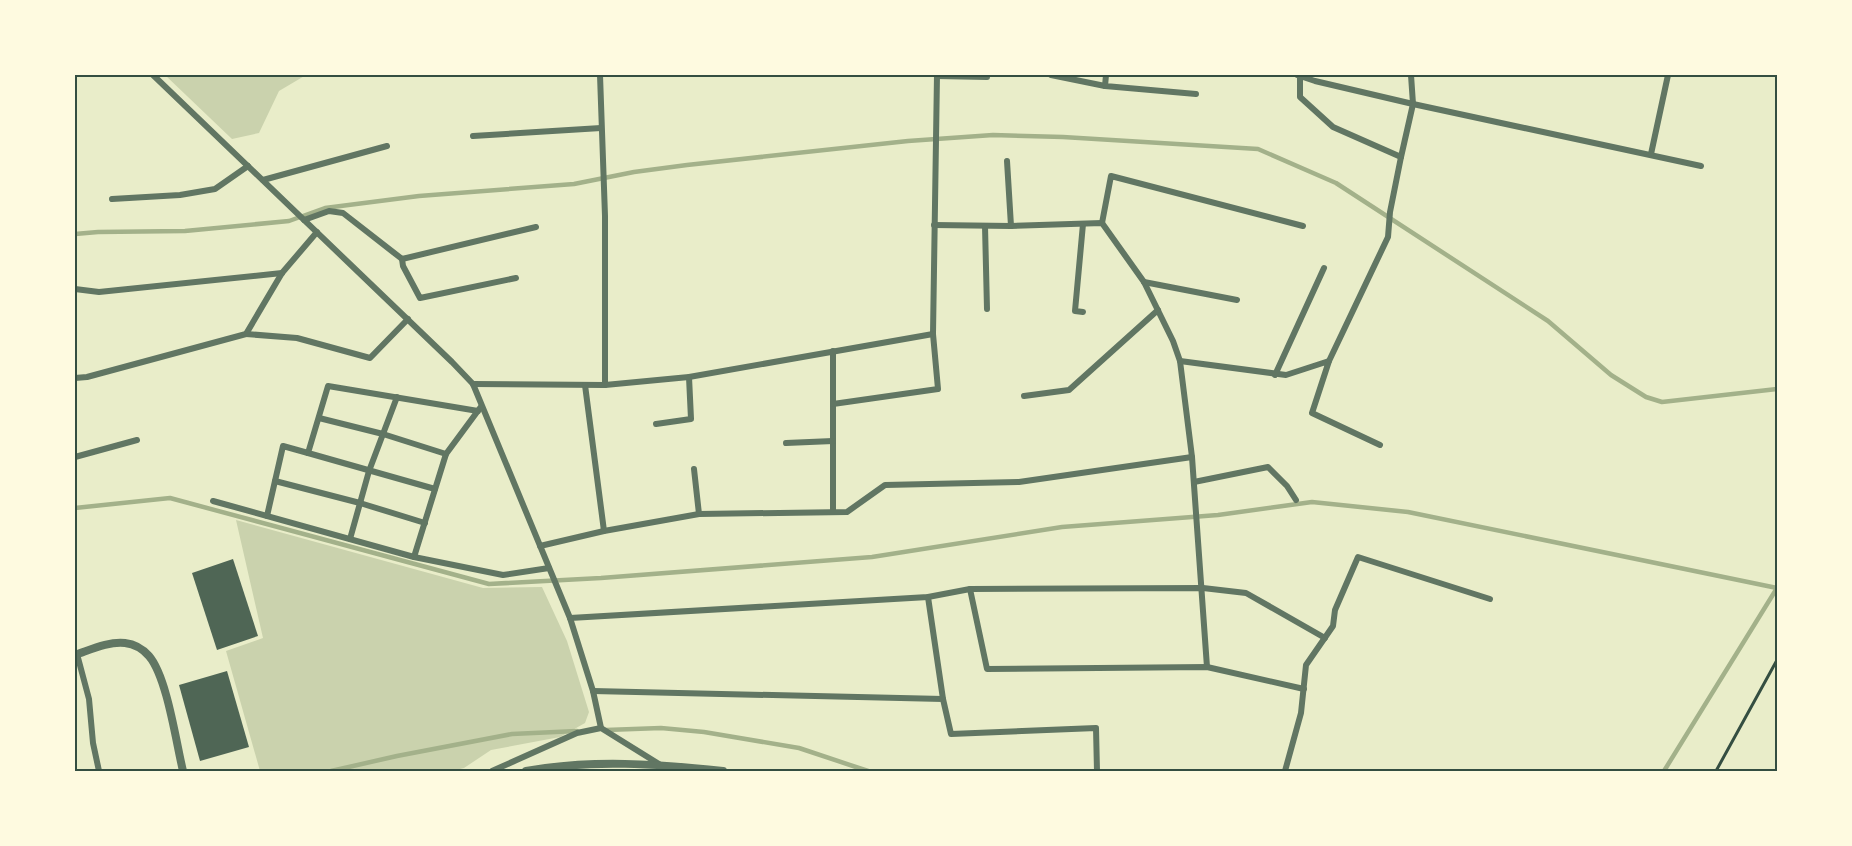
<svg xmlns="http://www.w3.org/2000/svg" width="1852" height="846" font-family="Inter,sans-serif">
<rect width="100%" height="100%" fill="#e9edc9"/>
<g fill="#cad2ad">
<path d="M 165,75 L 306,75 L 279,91 L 259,133 L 232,139 Z"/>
<path d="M 236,520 L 483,588 L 542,587 L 567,641 L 589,712 L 585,723 L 560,737 L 491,750 L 464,768 L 452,771 L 260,771 L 226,651 L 263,638 Z"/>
</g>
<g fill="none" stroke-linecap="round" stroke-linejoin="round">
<g stroke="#a3b18a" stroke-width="4.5">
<path d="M 75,234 L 98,232 L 185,231 L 289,221 L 325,208 L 419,196 L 574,184 L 634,172 L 687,165 L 908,141 L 993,135 L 1063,137 L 1258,149 L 1336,183 L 1548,321 L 1611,375 L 1646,397 L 1662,402 L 1777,389"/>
<path d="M 75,508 L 170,498 L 489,584 L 601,578 L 872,557 L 1062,527 L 1218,515 L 1312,502 L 1408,512 L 1777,588"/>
<path d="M 606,730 L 661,728 L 704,732 L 799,748 L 868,771"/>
<path d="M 331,771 L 397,756 L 512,734 L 577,731"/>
<path d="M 1664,771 L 1777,588"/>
</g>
</g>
<g fill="#4f6655">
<path d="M 233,559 L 258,636 L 217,650 L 192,573 Z"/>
<path d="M 227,671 L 249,747 L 200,761 L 179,685 Z"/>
</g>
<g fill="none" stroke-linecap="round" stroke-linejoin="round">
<path stroke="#344e41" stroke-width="3" d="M 1716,771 L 1777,660"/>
<g stroke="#617663" stroke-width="6">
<path d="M 153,75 L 452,362 L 473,384 L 570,618 L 593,691 L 601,728"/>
<path d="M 600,75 L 605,216 L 605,385"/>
<path d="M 1051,75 L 1105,86"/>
<path d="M 1106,75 L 1105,86 L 1196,94"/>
<path d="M 1297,75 L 1315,81 L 1413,104 L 1701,166"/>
<path d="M 937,76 L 987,77"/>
<path d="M 1300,76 L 1300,97 L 1333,127 L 1401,157 L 1413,104 L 1411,75"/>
<path d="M 473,136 L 601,128"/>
<path d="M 1651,154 L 1668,75"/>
<path d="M 1007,161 L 1011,226"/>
<path d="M 263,180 L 387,146"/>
<path d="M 112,199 L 180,195 L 215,189 L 248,166"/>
<path d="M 304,220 L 329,211 L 343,213 L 402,259 L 536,227"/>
<path d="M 1102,223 L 1111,176 L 1303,226"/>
<path d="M 1083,224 L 1075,311 L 1083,312"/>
<path d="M 934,225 L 1011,226 L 1102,223 L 1144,282 L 1173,341 L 1180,361 L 1192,457 L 1207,667"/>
<path d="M 985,226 L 987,309"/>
<path d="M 402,259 L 403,266 L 420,298 L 516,278"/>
<path d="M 1144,282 L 1237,300"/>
<path d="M 75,289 L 99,292 L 282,273"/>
<path d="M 246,334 L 297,338 L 370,358 L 408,319"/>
<path d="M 833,351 L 833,512"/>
<path d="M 1180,361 L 1286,375 L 1329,361 L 1312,413 L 1380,445"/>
<path d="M 1329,361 L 1388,237 L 1390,212 L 1401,157"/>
<path d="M 1275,375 L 1324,268"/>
<path d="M 75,378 L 87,377 L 246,334 L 282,273 L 317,232"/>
<path d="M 473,384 L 605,385 L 689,377 L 933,334 L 937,75"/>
<path d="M 585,385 L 604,531"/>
<path d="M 1024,396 L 1069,390 L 1158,310"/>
<path d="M 833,404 L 938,389 L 933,334"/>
<path d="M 319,418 L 383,434 L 446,454"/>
<path d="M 656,424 L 691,419 L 689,377"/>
<path d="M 786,443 L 833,441"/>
<path d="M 75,457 L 137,440"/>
<path d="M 694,469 L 699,514"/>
<path d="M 275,481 L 360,503 L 425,523"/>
<path d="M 1194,482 L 1268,467 L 1287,486 L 1296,500"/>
<path d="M 435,489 L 308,453 L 328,386 L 478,411"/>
<path d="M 213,501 L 414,557 L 503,575 L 549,568"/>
<path d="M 267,516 L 283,446 L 308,453"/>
<path d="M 350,539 L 369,471 L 397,397"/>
<path d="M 540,546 L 604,531 L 699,514 L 847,512 L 885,485 L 1019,482 L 1192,457"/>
<path d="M 414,557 L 446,454 L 480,408"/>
<path d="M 970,589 L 987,669 L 1207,667 L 1304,689"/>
<path d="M 928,597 L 943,699"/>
<path d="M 570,618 L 928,597 L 970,589 L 1203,588 L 1246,593 L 1325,638"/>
<path d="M 77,654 L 89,699 L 93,743 L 99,771"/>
<path d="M 593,691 L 943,699 L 951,734 L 1096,728 L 1097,771"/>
<path d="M 492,771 L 577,733 L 601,728 L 659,764"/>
<path d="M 1285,771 L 1301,713 L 1306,665 L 1333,626 L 1335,610 L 1358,557 L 1490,599"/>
</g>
<g stroke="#617663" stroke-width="8">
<path d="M 75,655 C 90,650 109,641 125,643 C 134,644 142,648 149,656 C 167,677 176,742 183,771"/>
<path d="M 526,771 C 592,759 658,764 723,771"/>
</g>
</g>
<rect width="1852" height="846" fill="none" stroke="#fefae0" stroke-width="153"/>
<rect x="76" y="76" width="1700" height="694" fill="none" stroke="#344e41" stroke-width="2"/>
</svg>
